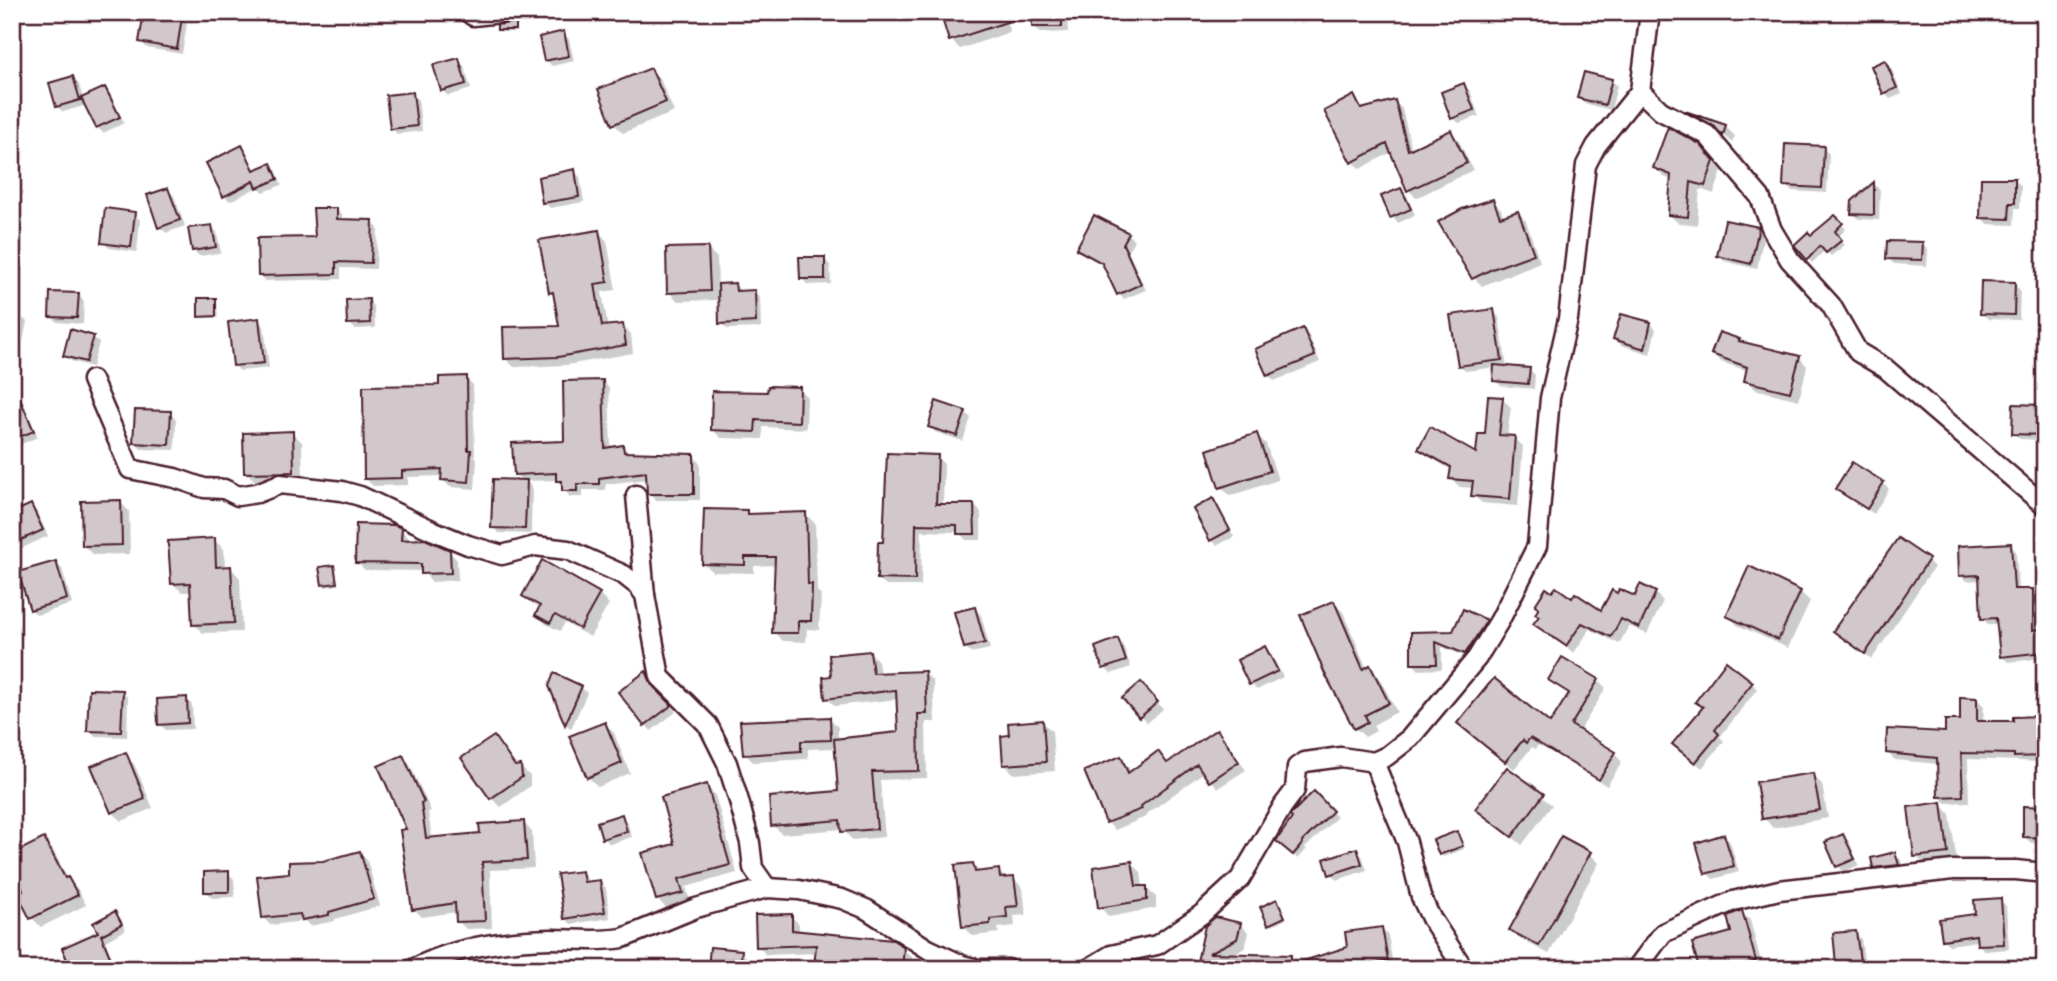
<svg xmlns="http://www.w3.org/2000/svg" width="2057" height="981" font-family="'Shantell Sans',sans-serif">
<rect width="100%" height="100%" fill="#fff"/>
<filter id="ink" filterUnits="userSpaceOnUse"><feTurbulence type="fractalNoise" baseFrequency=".0143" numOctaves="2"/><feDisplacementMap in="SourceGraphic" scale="14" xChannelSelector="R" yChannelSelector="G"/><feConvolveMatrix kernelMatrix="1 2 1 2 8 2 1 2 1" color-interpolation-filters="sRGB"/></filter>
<g filter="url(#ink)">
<g fill="#0003">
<path d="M 1034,12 L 1136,12 L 1136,14 L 1067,16 L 1068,32 L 1040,33 L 1034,27 Z"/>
<path d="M 1004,16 L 1010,32 L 960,49 L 951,40 Z"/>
<path d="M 181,18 L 187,24 L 182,54 L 147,48 L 141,42 Z"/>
<path d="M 515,24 L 517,32 L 501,32 L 499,29 Z"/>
<path d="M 563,33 L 569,39 L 574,61 L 552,66 L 546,60 Z"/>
<path d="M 458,60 L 464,66 L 471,89 L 448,96 L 442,90 Z"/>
<path d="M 1885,62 L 1891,68 L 1902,94 L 1890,99 L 1885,93 Z"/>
<path d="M 651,70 L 660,79 L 674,112 L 623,133 L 614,124 Z"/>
<path d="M 73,78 L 79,84 L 83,99 L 105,89 L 111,95 L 124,123 L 103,133 L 97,127 L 87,105 L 63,112 L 57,106 Z"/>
<path d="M 1611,80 L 1617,86 L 1611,110 L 1585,104 L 1579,98 Z"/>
<path d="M 1464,85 L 1470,91 L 1479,116 L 1459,123 L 1453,118 Z"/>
<path d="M 412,94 L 418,100 L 422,131 L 397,134 L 391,128 Z"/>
<path d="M 1353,97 L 1364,110 L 1395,102 L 1402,109 L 1412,150 L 1450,132 L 1458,139 L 1473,170 L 1416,198 L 1409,190 L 1392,152 L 1360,169 L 1353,162 Z"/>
<path d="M 12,108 L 14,125 L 23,130 L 24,157 L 12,158 Z"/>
<path d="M 1692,115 L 1725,126 L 1735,136 L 1732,143 L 1723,134 Z"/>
<path d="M 241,147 L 256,171 L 271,165 L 276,170 L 282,185 L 264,192 L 258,187 L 230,201 L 224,196 Z"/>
<path d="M 1823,148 L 1829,154 L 1827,193 L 1791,191 L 1785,185 Z"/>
<path d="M 1708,155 L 1722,171 L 1714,194 L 1700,189 L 1697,225 L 1678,223 L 1669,214 L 1672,180 L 1664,177 L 1655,168 Z"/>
<path d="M 574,171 L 580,177 L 584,202 L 550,208 L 544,202 Z"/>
<path d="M 2015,180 L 2021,186 L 2020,208 L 2015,208 L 2014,225 L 1988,224 L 1982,218 Z"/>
<path d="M 1874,184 L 1880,190 L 1879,220 L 1859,219 L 1853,213 L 1853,202 Z"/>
<path d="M 168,190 L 174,196 L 185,226 L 166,233 L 160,227 Z"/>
<path d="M 1401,190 L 1407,196 L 1415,215 L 1398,223 L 1392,217 Z"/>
<path d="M 1493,201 L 1501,209 L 1504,218 L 1518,213 L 1526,221 L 1540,262 L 1482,286 L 1474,278 Z"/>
<path d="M 336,209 L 342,215 L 342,221 L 372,222 L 378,228 L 376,269 L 341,268 L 341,279 L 266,281 L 260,275 L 316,238 Z"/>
<path d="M 134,214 L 140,220 L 137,252 L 109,248 L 103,242 Z"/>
<path d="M 1835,217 L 1846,229 L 1838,237 L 1845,245 L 1831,256 L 1825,250 L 1812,263 L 1797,245 L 1811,237 Z"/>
<path d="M 211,226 L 217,232 L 221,253 L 199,256 L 193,250 Z"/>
<path d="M 1758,229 L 1764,235 L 1757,269 L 1724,261 L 1719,255 Z"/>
<path d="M 599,232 L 607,241 L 616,290 L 602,292 L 608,327 L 622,325 L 631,334 L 633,353 L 567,365 L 514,367 L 505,358 L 561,327 L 556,297 L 551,292 Z"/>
<path d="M 1128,234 L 1134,240 L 1128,251 L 1146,290 L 1124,299 L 1118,294 L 1106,266 L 1084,254 L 1078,248 Z"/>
<path d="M 1922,244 L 1928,250 L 1927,266 L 1894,264 L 1888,258 Z"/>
<path d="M 708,249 L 717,258 L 718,286 L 735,285 L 741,291 L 754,292 L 760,298 L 761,328 L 727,329 L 721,323 L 720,300 L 678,301 L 669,292 Z"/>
<path d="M 824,259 L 830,265 L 831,284 L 808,285 L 802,279 Z"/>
<path d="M 2014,284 L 2020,290 L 2019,320 L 1988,319 L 1982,313 Z"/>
<path d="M 78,295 L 84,301 L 83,324 L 57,322 L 51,316 Z"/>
<path d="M 215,300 L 217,302 L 218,318 L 203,318 L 200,316 Z"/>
<path d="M 368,301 L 374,307 L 375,328 L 355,329 L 349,323 Z"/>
<path d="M 1493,311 L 1499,317 L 1507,368 L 1529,369 L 1535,375 L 1534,389 L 1501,386 L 1495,380 L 1496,367 L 1466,371 L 1460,365 Z"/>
<path d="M 12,314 L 21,316 L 27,322 L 20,355 L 12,353 Z"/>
<path d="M 258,320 L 264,326 L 269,368 L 240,371 L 234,365 Z"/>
<path d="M 1650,323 L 1656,329 L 1650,354 L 1621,345 L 1615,339 Z"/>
<path d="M 1303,331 L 1309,336 L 1320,362 L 1274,381 L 1268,375 L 1257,350 Z"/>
<path d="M 1720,334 L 1742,344 L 1799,357 L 1807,366 L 1799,400 L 1754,389 L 1746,380 L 1748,371 L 1721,362 L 1713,354 Z"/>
<path d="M 93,337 L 99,343 L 92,367 L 71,361 L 65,355 Z"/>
<path d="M 2037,373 L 2045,373 L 2045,440 L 2020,439 L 2014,433 L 2039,407 Z"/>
<path d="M 466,378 L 473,385 L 475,456 L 477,459 L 475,489 L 450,487 L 443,480 L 443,476 L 408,477 L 408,485 L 373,486 L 366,479 L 441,386 Z"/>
<path d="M 602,381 L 609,388 L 611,449 L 623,447 L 630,454 L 694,456 L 700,463 L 700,500 L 656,500 L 649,493 L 648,479 L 606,484 L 605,490 L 583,490 L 583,497 L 570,497 L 557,480 L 526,481 L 532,487 L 531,534 L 499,533 L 493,527 L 523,481 L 515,474 L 566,442 Z"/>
<path d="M 799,389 L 807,397 L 806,429 L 763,427 L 763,439 L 721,438 L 713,430 Z"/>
<path d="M 17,395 L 23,401 L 38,437 L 12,448 L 12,397 Z"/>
<path d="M 1502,399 L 1511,407 L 1507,437 L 1514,438 L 1523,446 L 1518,506 L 1482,503 L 1473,495 L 1474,488 L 1460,487 L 1451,479 L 1452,470 L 1429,457 L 1420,449 L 1478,456 Z"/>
<path d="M 965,412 L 971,418 L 963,441 L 935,432 L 930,426 Z"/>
<path d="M 170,413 L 176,419 L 175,450 L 141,449 L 135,443 Z"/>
<path d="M 292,433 L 302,442 L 303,480 L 255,481 L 246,472 Z"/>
<path d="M 1257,435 L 1266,444 L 1278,480 L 1230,496 L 1221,487 Z"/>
<path d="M 937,457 L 944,464 L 943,505 L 974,505 L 981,512 L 981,540 L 966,540 L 959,532 L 922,531 L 921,586 L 886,586 L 879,579 L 885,543 Z"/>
<path d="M 1883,483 L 1889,489 L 1874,514 L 1837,489 Z"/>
<path d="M 1212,501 L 1218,506 L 1234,537 L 1217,545 L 1211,540 Z"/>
<path d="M 120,502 L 129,511 L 130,554 L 93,555 L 83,545 Z"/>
<path d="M 31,506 L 37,512 L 48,536 L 18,550 L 12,544 L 12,515 Z"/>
<path d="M 746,512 L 750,515 L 805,514 L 815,523 L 817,591 L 821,595 L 819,630 L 807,629 L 806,642 L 783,641 L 774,632 L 776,565 L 754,566 L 754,573 L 713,572 L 704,563 Z"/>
<path d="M 401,530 L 409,538 L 409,542 L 449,551 L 457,560 L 458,580 L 431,582 L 423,571 L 365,570 L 357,562 Z"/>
<path d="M 214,540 L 224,549 L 225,568 L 231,568 L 240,578 L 242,632 L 203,633 L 194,624 L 193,592 L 182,592 L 172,583 Z"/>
<path d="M 2010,545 L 2016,551 L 2018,591 L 2045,591 L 2045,658 L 2008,662 L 2002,657 L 1998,624 L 1988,624 L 1983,619 L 1981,580 L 1967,581 L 1961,575 Z"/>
<path d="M 1928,561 L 1934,567 L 1872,659 L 1835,631 Z"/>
<path d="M 543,562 L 599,594 L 609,604 L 590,637 L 565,623 L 560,631 L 546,624 L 537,615 L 541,609 L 524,595 Z"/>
<path d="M 56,563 L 62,569 L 72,604 L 37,615 L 31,609 Z"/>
<path d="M 333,567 L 336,569 L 338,585 L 326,587 L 323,585 Z"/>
<path d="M 1800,592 L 1810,601 L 1788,648 L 1737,625 L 1728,615 Z"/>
<path d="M 1655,593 L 1663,601 L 1647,634 L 1629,626 L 1619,644 L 1590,629 L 1574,653 L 1536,624 L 1573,600 L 1602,613 Z"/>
<path d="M 1334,603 L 1343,612 L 1367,669 L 1370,668 L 1379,677 L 1397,712 L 1373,725 L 1376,731 L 1365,737 L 1355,728 Z"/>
<path d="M 975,609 L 981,615 L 990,649 L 971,653 L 965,647 Z"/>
<path d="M 1486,621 L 1492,627 L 1471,659 L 1442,647 L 1442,669 L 1419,670 L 1413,664 L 1414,634 L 1454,633 Z"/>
<path d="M 1117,640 L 1123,646 L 1131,667 L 1111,674 L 1105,668 Z"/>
<path d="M 1265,648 L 1271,654 L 1283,677 L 1257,690 L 1251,684 Z"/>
<path d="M 870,652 L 878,661 L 880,675 L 924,673 L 933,681 L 935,722 L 926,722 L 927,778 L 880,780 L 885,837 L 852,840 L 843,829 L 782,834 L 773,825 L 840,793 L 836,748 L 808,749 L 808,759 L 753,762 L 745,754 L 830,719 L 838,727 L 838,740 L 900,734 L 898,699 L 835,706 L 827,698 L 833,678 Z"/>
<path d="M 645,673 L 651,679 L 658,693 L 676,712 L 651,731 L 620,692 Z"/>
<path d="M 1550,680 L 1598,680 L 1606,688 L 1579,732 L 1615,754 L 1622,762 L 1607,786 L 1539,744 L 1535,749 L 1532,747 L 1514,769 L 1467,730 L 1551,726 L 1570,695 Z"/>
<path d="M 1752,683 L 1757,689 L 1720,737 L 1724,741 L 1702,768 L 1680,750 L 1705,708 Z"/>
<path d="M 550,686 L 581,687 L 587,693 L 571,729 L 566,724 Z"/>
<path d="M 1147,690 L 1163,709 L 1147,723 L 1125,698 Z"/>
<path d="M 122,692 L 128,698 L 127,737 L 95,736 L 89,730 Z"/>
<path d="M 186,699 L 192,705 L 193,729 L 166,730 L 160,724 Z"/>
<path d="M 1977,699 L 1984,706 L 1983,723 L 2015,723 L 2045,717 L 2045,762 L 1968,759 L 1969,802 L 1946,803 L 1939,796 L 1939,764 L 1895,760 L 1888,753 L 1947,733 L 1962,722 Z"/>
<path d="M 1042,722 L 1052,731 L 1055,771 L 1014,774 L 1005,765 Z"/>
<path d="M 605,724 L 614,733 L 630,773 L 598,787 L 588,777 Z"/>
<path d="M 1217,731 L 1246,770 L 1218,788 L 1204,772 L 1147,814 L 1148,816 L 1115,830 L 1107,822 L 1120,758 L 1128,766 L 1131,773 L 1168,764 Z"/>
<path d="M 493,738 L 517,767 L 520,767 L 530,776 L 530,786 L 501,807 L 491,798 Z"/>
<path d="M 125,755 L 134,764 L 153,808 L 122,821 L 112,812 Z"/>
<path d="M 402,757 L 410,765 L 431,811 L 428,812 L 432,839 L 482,834 L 524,823 L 532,832 L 534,868 L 490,870 L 492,928 L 466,929 L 458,921 L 457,912 L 422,917 L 414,909 Z"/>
<path d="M 1508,769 L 1552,805 L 1522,845 L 1478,809 Z"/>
<path d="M 1812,775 L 1822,784 L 1828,818 L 1773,828 L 1764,818 Z"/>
<path d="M 706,786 L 715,795 L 737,873 L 686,887 L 690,901 L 666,908 L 657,899 Z"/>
<path d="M 1314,794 L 1337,817 L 1305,848 L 1307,849 L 1298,859 L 1283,846 Z"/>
<path d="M 1941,804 L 1950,814 L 1957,862 L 1925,865 L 1916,856 Z"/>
<path d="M 2045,808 L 2045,855 L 2040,850 L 2040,843 L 2031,843 L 2025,837 Z"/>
<path d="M 621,816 L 627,822 L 632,837 L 610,844 L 604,838 Z"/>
<path d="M 1457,833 L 1464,849 L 1443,857 L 1441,854 Z"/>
<path d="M 1724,836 L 1730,842 L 1739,872 L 1713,879 L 1707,873 Z"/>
<path d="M 1843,836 L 1849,842 L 1859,865 L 1844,872 L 1838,866 Z"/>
<path d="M 43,840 L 53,850 L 68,879 L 77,888 L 86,905 L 41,927 L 32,918 L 20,894 L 25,891 Z"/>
<path d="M 1356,850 L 1362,856 L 1367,870 L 1337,880 L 1331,874 Z"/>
<path d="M 360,853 L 367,860 L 380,906 L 335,919 L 335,921 L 310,926 L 305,921 L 270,925 L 263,917 L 291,874 Z"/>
<path d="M 1590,854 L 1599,863 L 1549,954 L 1520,939 L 1511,930 Z"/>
<path d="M 1895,854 L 1901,860 L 1903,870 L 1881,873 L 1875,867 Z"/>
<path d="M 1132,863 L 1141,872 L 1143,888 L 1146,888 L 1156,897 L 1156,908 L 1109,917 L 1100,907 Z"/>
<path d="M 973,865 L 981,873 L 998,871 L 1007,879 L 1014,879 L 1023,888 L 1026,915 L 1014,916 L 1015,926 L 998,928 L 999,933 L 973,936 L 963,926 Z"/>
<path d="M 228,873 L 234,879 L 235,897 L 212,898 L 206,892 Z"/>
<path d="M 581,873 L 587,879 L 588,884 L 600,882 L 606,888 L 610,918 L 571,924 L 565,918 Z"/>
<path d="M 2000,900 L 2006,906 L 2009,949 L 1985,951 L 1979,945 L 1978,941 L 1949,945 L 1943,939 Z"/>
<path d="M 1279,903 L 1286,919 L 1272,926 L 1270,924 Z"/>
<path d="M 115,913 L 126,930 L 105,941 L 117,969 L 73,969 Z"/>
<path d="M 1742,913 L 1750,920 L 1763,969 L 1701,969 L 1734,934 Z"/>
<path d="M 791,916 L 799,924 L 799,933 L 903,949 L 912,957 L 910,969 L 815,969 L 817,953 L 766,955 L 758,946 Z"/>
<path d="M 1240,924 L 1249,933 L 1245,948 L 1230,955 L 1286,957 L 1295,966 L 1295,969 L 1201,969 L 1198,966 L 1206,927 Z"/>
<path d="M 1382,929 L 1388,935 L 1393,966 L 1376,969 L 1316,969 Z"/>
<path d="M 1855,933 L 1861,939 L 1865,967 L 1844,969 L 1838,963 Z"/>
<path d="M 741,952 L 747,958 L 746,969 L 709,969 Z"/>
<path d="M 661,961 L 669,969 L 626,969 L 625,962 Z"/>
<path d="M 486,962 L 493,969 L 474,969 L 473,967 Z"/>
<path d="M 1802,964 L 1823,967 L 1825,969 L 1802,969 Z"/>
</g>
<g fill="#d2c7cb" stroke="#4a1f2b" stroke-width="2">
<path d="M 144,12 L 182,17 L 177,49 L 139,42 Z"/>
<path d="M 940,12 L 1027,12 L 1028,15 L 949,41 Z"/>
<rect x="1032" y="12" width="30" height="15"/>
<path d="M 516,22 L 516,30 L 497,30 L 497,25 Z"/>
<path d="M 564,31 L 569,56 L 544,61 L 539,37 Z"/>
<path d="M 459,58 L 466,84 L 441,91 L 433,65 Z"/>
<path d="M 1885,60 L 1897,88 L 1883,94 L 1871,66 Z"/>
<path d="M 651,68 L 666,102 L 612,125 L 598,89 Z"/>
<path d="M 1584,72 L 1612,79 L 1605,105 L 1577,98 Z"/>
<path d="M 73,76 L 80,100 L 56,107 L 49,83 Z"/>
<path d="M 1464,83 L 1474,110 L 1451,119 L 1441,92 Z"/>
<path d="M 105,87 L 120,117 L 96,128 L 81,98 Z"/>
<path d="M 413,92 L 417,126 L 390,129 L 386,95 Z"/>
<path d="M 1354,95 L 1361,109 L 1395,100 L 1408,150 L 1451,130 L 1467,163 L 1407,191 L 1387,144 L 1351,163 L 1324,111 Z"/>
<path d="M 1685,111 L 1726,125 L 1723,136 L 1713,125 Z"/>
<path d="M 1668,127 L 1700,144 L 1714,161 L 1705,186 L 1691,182 L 1688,217 L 1668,215 L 1671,175 L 1653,168 Z"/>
<path d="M 1785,144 L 1824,146 L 1822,188 L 1783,186 Z"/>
<path d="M 242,145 L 254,170 L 271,163 L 278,179 L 257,188 L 254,181 L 223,197 L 206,163 Z"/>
<path d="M 575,169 L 579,197 L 542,203 L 538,177 Z"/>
<path d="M 1981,178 L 2015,178 L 2015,203 L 2010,203 L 2009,219 L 1980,218 Z"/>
<path d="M 1874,182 L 1874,215 L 1851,214 L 1852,201 Z"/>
<path d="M 168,188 L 180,220 L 158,228 L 147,195 Z"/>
<path d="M 1401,188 L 1411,209 L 1390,218 L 1381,196 Z"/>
<path d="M 1493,199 L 1500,217 L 1518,211 L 1534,254 L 1492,269 L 1472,279 L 1438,222 L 1462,209 Z"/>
<path d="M 105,208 L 135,212 L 131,247 L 101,243 Z"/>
<path d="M 313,208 L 337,208 L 337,219 L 373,220 L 371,263 L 336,262 L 336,274 L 258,276 L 257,238 L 315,237 Z"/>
<path d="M 1094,215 L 1129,233 L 1123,244 L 1141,284 L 1117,295 L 1102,263 L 1076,249 Z"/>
<path d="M 1835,215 L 1843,223 L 1835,231 L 1842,240 L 1826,253 L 1820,246 L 1807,260 L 1794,245 L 1808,232 L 1811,235 Z"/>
<path d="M 1725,220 L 1759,227 L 1751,264 L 1717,256 Z"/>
<path d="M 212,225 L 216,247 L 192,251 L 188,228 Z"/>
<path d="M 599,230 L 608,282 L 595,284 L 602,326 L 623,324 L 626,345 L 558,357 L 504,359 L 503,327 L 559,326 L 553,292 L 549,293 L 539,240 Z"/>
<path d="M 1887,241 L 1923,242 L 1922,260 L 1886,259 Z"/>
<path d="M 708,247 L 710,291 L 667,293 L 666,248 Z"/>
<path d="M 799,257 L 825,257 L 825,279 L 800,279 Z"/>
<path d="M 1981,281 L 2015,282 L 2014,315 L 1980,314 Z"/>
<path d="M 735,283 L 736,291 L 755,290 L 756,322 L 719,324 L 718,284 Z"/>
<path d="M 50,292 L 79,293 L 77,318 L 49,317 Z"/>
<path d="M 198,298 L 216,298 L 216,316 L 198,317 Z"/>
<path d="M 369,299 L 370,323 L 347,324 L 346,300 Z"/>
<path d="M 1494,309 L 1502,360 L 1458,366 L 1450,315 Z"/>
<path d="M 1621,314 L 1651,322 L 1645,349 L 1613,339 Z"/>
<path d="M 259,318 L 264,363 L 233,366 L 228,322 Z"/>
<path d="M 1303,328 L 1315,356 L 1267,376 L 1255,349 Z"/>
<path d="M 70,329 L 94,336 L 86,362 L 63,356 Z"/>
<path d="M 1719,332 L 1740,339 L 1739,341 L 1800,356 L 1790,392 L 1744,381 L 1747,367 L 1711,354 Z"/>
<path d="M 1494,365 L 1530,368 L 1528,384 L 1493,381 Z"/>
<path d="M 467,376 L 468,450 L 471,450 L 469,482 L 441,480 L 442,469 L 402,471 L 402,478 L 364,479 L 363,386 L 439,385 L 439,377 Z"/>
<path d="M 603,380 L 605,448 L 623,445 L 624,452 L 694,454 L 694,494 L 647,494 L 646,472 L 599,478 L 599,484 L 577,484 L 577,491 L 562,491 L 562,481 L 556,481 L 556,473 L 514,475 L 512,443 L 564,441 L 563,381 Z"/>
<path d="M 12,381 L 34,431 L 12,440 Z"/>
<path d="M 768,386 L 800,387 L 799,422 L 756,420 L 755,432 L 711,430 L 712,391 L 767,392 Z"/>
<path d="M 1488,396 L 1503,397 L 1499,435 L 1515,436 L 1510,499 L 1471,496 L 1473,481 L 1449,479 L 1451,467 L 1418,449 L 1430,427 L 1476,453 L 1478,434 L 1485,434 Z"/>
<path d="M 936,401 L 966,411 L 957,436 L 928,427 Z"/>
<path d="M 2013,404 L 2045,405 L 2045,435 L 2012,434 Z"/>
<path d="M 135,410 L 171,411 L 169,445 L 133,443 Z"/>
<path d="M 293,431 L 294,472 L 244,473 L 243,433 Z"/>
<path d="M 1257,433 L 1270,471 L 1219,488 L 1207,450 Z"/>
<path d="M 887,453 L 938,455 L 936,504 L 974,504 L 975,534 L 957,534 L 957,525 L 916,524 L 915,580 L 877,579 L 878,542 L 883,542 Z"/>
<path d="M 1852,462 L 1884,482 L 1867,509 L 1835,489 Z"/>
<path d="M 493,479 L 527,480 L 525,529 L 491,528 Z"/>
<path d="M 1213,498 L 1230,530 L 1210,541 L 1193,509 Z"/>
<path d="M 121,500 L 122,545 L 82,546 L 81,501 Z"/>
<path d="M 31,504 L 43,530 L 12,544 L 12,513 Z"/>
<path d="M 704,509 L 747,510 L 747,514 L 806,512 L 808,584 L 812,584 L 811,621 L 798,621 L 798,633 L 772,633 L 775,557 L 745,557 L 745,565 L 702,564 Z"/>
<path d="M 356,524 L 394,525 L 402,528 L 401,540 L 425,539 L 450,550 L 451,573 L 421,574 L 421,564 L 355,563 Z"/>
<path d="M 215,538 L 216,567 L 231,566 L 234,623 L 192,625 L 190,583 L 171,584 L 168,541 Z"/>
<path d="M 1898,538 L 1929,559 L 1865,654 L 1833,631 Z"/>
<path d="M 2011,543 L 2014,589 L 2033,589 L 2033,630 L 2045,628 L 2045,652 L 2000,657 L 1996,618 L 1981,619 L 1979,575 L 1959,576 L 1958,546 Z"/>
<path d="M 542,560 L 600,593 L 580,629 L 555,615 L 550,623 L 535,615 L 540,606 L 522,596 Z"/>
<path d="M 56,561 L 67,599 L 30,610 L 18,572 Z"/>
<path d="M 334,565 L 337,583 L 322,585 L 319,567 Z"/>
<path d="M 1749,566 L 1801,591 L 1778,640 L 1726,616 Z"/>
<path d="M 1640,584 L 1656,592 L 1639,628 L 1621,619 L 1611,637 L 1582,623 L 1566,646 L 1533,624 L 1539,616 L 1535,614 L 1539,608 L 1535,605 L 1546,588 L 1552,592 L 1556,587 L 1572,598 L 1575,593 L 1601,610 L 1612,590 L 1617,593 L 1619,589 L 1635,596 Z"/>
<path d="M 1334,601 L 1363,669 L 1370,665 L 1389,703 L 1365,715 L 1368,722 L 1354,729 L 1325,674 L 1300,615 Z"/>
<path d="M 975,607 L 985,643 L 964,648 L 954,612 Z"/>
<path d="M 1463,609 L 1487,620 L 1465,654 L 1436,642 L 1437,664 L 1411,664 L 1411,632 L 1453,631 Z"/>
<path d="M 1118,638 L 1126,661 L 1103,669 L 1095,647 Z"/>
<path d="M 1265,646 L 1278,671 L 1249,685 L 1237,660 Z"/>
<path d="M 870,651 L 873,673 L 925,671 L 927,714 L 918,714 L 919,771 L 872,772 L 877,829 L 841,832 L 840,820 L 771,826 L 769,797 L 838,791 L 834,739 L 898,732 L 896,690 L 825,699 L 823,677 L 831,676 L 829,655 Z"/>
<path d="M 1562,657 L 1599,679 L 1571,725 L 1616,752 L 1599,780 L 1530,738 L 1526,743 L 1523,740 L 1505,762 L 1457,723 L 1494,678 L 1550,723 L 1569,693 L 1548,680 Z"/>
<path d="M 1726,661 L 1753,682 L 1715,730 L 1719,734 L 1695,763 L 1672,744 L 1703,707 L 1695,702 Z"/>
<path d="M 646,671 L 652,685 L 672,705 L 644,726 L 618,692 Z"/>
<path d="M 554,673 L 582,686 L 565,725 L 549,686 Z"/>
<path d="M 1141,682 L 1158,702 L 1139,718 L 1122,698 Z"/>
<path d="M 89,689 L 123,690 L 121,732 L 87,731 Z"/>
<path d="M 187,697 L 188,723 L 158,725 L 157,699 Z"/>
<path d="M 1960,697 L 1977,698 L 1977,721 L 2013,721 L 2013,717 L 2045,716 L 2045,756 L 2014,757 L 2014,754 L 1961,753 L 1963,796 L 1938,797 L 1937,758 L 1886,753 L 1887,729 L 1945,732 L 1945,720 L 1960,720 Z"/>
<path d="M 830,717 L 831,740 L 801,741 L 801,751 L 743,755 L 740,721 Z"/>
<path d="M 1043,720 L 1046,762 L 1003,765 L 1001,736 L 1009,735 L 1008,723 Z"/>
<path d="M 605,722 L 622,763 L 587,778 L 569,736 Z"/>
<path d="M 1217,729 L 1239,762 L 1209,782 L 1197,764 L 1141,806 L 1142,809 L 1106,823 L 1084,771 L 1121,756 L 1128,773 L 1158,751 L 1167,763 Z"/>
<path d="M 494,736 L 515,766 L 521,765 L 522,777 L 490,799 L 461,758 Z"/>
<path d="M 126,752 L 145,799 L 111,813 L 91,766 Z"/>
<path d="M 403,755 L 424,802 L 421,803 L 426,838 L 480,833 L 479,824 L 524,821 L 527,860 L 482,862 L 485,921 L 456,922 L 455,903 L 412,910 L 400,830 L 406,829 L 378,766 Z"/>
<path d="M 1507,767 L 1544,794 L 1512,837 L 1475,809 Z"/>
<path d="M 1813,773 L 1820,810 L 1762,819 L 1756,782 Z"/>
<path d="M 707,784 L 730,865 L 679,879 L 683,893 L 656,900 L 642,853 L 674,844 L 661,797 Z"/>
<path d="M 1314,791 L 1333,811 L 1302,842 L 1303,843 L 1293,855 L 1276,841 L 1292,818 L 1290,816 L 1292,813 Z"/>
<path d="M 1942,802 L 1948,853 L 1914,857 L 1908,807 Z"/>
<path d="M 2023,806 L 2045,807 L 2045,838 L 2023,837 Z"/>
<path d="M 622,814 L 627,831 L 602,839 L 597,822 Z"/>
<path d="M 1457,831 L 1463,846 L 1439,855 L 1433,840 Z"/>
<path d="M 1724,834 L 1734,866 L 1705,874 L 1696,843 Z"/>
<path d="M 1843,834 L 1855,859 L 1836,867 L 1825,842 Z"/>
<path d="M 1561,836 L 1591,852 L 1539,946 L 1509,930 Z"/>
<path d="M 44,838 L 65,878 L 68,877 L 78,895 L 30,919 L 17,893 L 23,890 L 12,869 L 12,854 Z"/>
<path d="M 1357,848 L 1362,864 L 1329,875 L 1324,859 Z"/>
<path d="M 360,851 L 374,899 L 329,912 L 329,915 L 302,920 L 300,914 L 262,918 L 257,876 L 289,873 L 289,862 L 323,861 Z"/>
<path d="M 1895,852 L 1899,865 L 1873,868 L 1871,858 Z"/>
<path d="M 1132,861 L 1136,886 L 1147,886 L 1147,900 L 1098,908 L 1093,867 Z"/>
<path d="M 973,863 L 975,872 L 999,869 L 1000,878 L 1014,877 L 1018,906 L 1006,907 L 1007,917 L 990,919 L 990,924 L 962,927 L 955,865 Z"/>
<path d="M 229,871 L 229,892 L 204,892 L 204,872 Z"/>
<path d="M 582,871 L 584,882 L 600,880 L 605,912 L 564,919 L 557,874 Z"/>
<path d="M 2001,898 L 2004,944 L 1977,945 L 1976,935 L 1942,940 L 1939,919 L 1975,914 L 1974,900 Z"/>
<path d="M 1277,899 L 1285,917 L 1268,925 L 1260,907 Z"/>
<path d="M 1742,910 L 1756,961 L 1746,964 L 1747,969 L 1699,969 L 1692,943 L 1731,932 L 1727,916 Z"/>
<path d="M 115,911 L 122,924 L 101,935 L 115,969 L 71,969 L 62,948 L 98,932 L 93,923 Z"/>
<path d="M 792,914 L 792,930 L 893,940 L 904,947 L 902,969 L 814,969 L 816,945 L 756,947 L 755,915 Z"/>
<path d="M 1215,917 L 1241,923 L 1237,939 L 1209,953 L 1291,955 L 1291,965 L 1347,947 L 1345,932 L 1382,927 L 1388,961 L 1344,969 L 1207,969 L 1196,966 L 1205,926 Z"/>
<path d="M 1856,931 L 1860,961 L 1836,964 L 1833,933 Z"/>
<path d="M 710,947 L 742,950 L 740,969 L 708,969 Z"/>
</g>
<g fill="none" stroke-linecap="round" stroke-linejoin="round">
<defs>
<g id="minor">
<path d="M 468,12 L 473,16 L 510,12"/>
<path d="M 1640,91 L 1661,111 L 1707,135 L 1760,197 L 1772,230 L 1790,260 L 1831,305 L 1858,352 L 1885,368 L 2045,506"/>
<path d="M 92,380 L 130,469 L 175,478 L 204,488 L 224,489 L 238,496 L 257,493 L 280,484 L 342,491 L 360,496 L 434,531 L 468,545 L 502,555 L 535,546 L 568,550 L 624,575 L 638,586 L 645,595 L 660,677 L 708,725 L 727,763 L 739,801 L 750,843 L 753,868 L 767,888"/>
<path d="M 636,495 L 645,595"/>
<path d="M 1374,762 L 1407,842 L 1421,897 L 1431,918 L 1464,969"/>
<path d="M 413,969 C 455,947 504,940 551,939 C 575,939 599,942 623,938 L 696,908 L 767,888 L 799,890 L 842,899 L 866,909 L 928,949 L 962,965 L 978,969 L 1008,969"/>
<path d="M 1088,969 L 1111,955 L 1157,945 L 1202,914 L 1240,879 L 1283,806 L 1295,790 L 1297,767 L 1305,762 L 1341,757 L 1374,762 L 1387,756 L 1410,738 L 1477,658 L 1500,620 L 1537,546 L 1550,398 L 1568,319 L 1586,165 L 1596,146 L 1640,91 L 1650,12"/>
<path d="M 1636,969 L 1663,933 L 1733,901 L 1779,890 L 1953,870 L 2016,870 L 2045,873"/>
</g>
</defs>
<use href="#minor" stroke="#4a1f2b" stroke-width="23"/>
<use href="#minor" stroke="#fff" stroke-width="18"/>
</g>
</g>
<rect width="2057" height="981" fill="none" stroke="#fff" stroke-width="42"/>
<rect x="21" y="21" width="2015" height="939" fill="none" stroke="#4a1f2b" stroke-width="2.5" filter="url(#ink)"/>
</svg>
